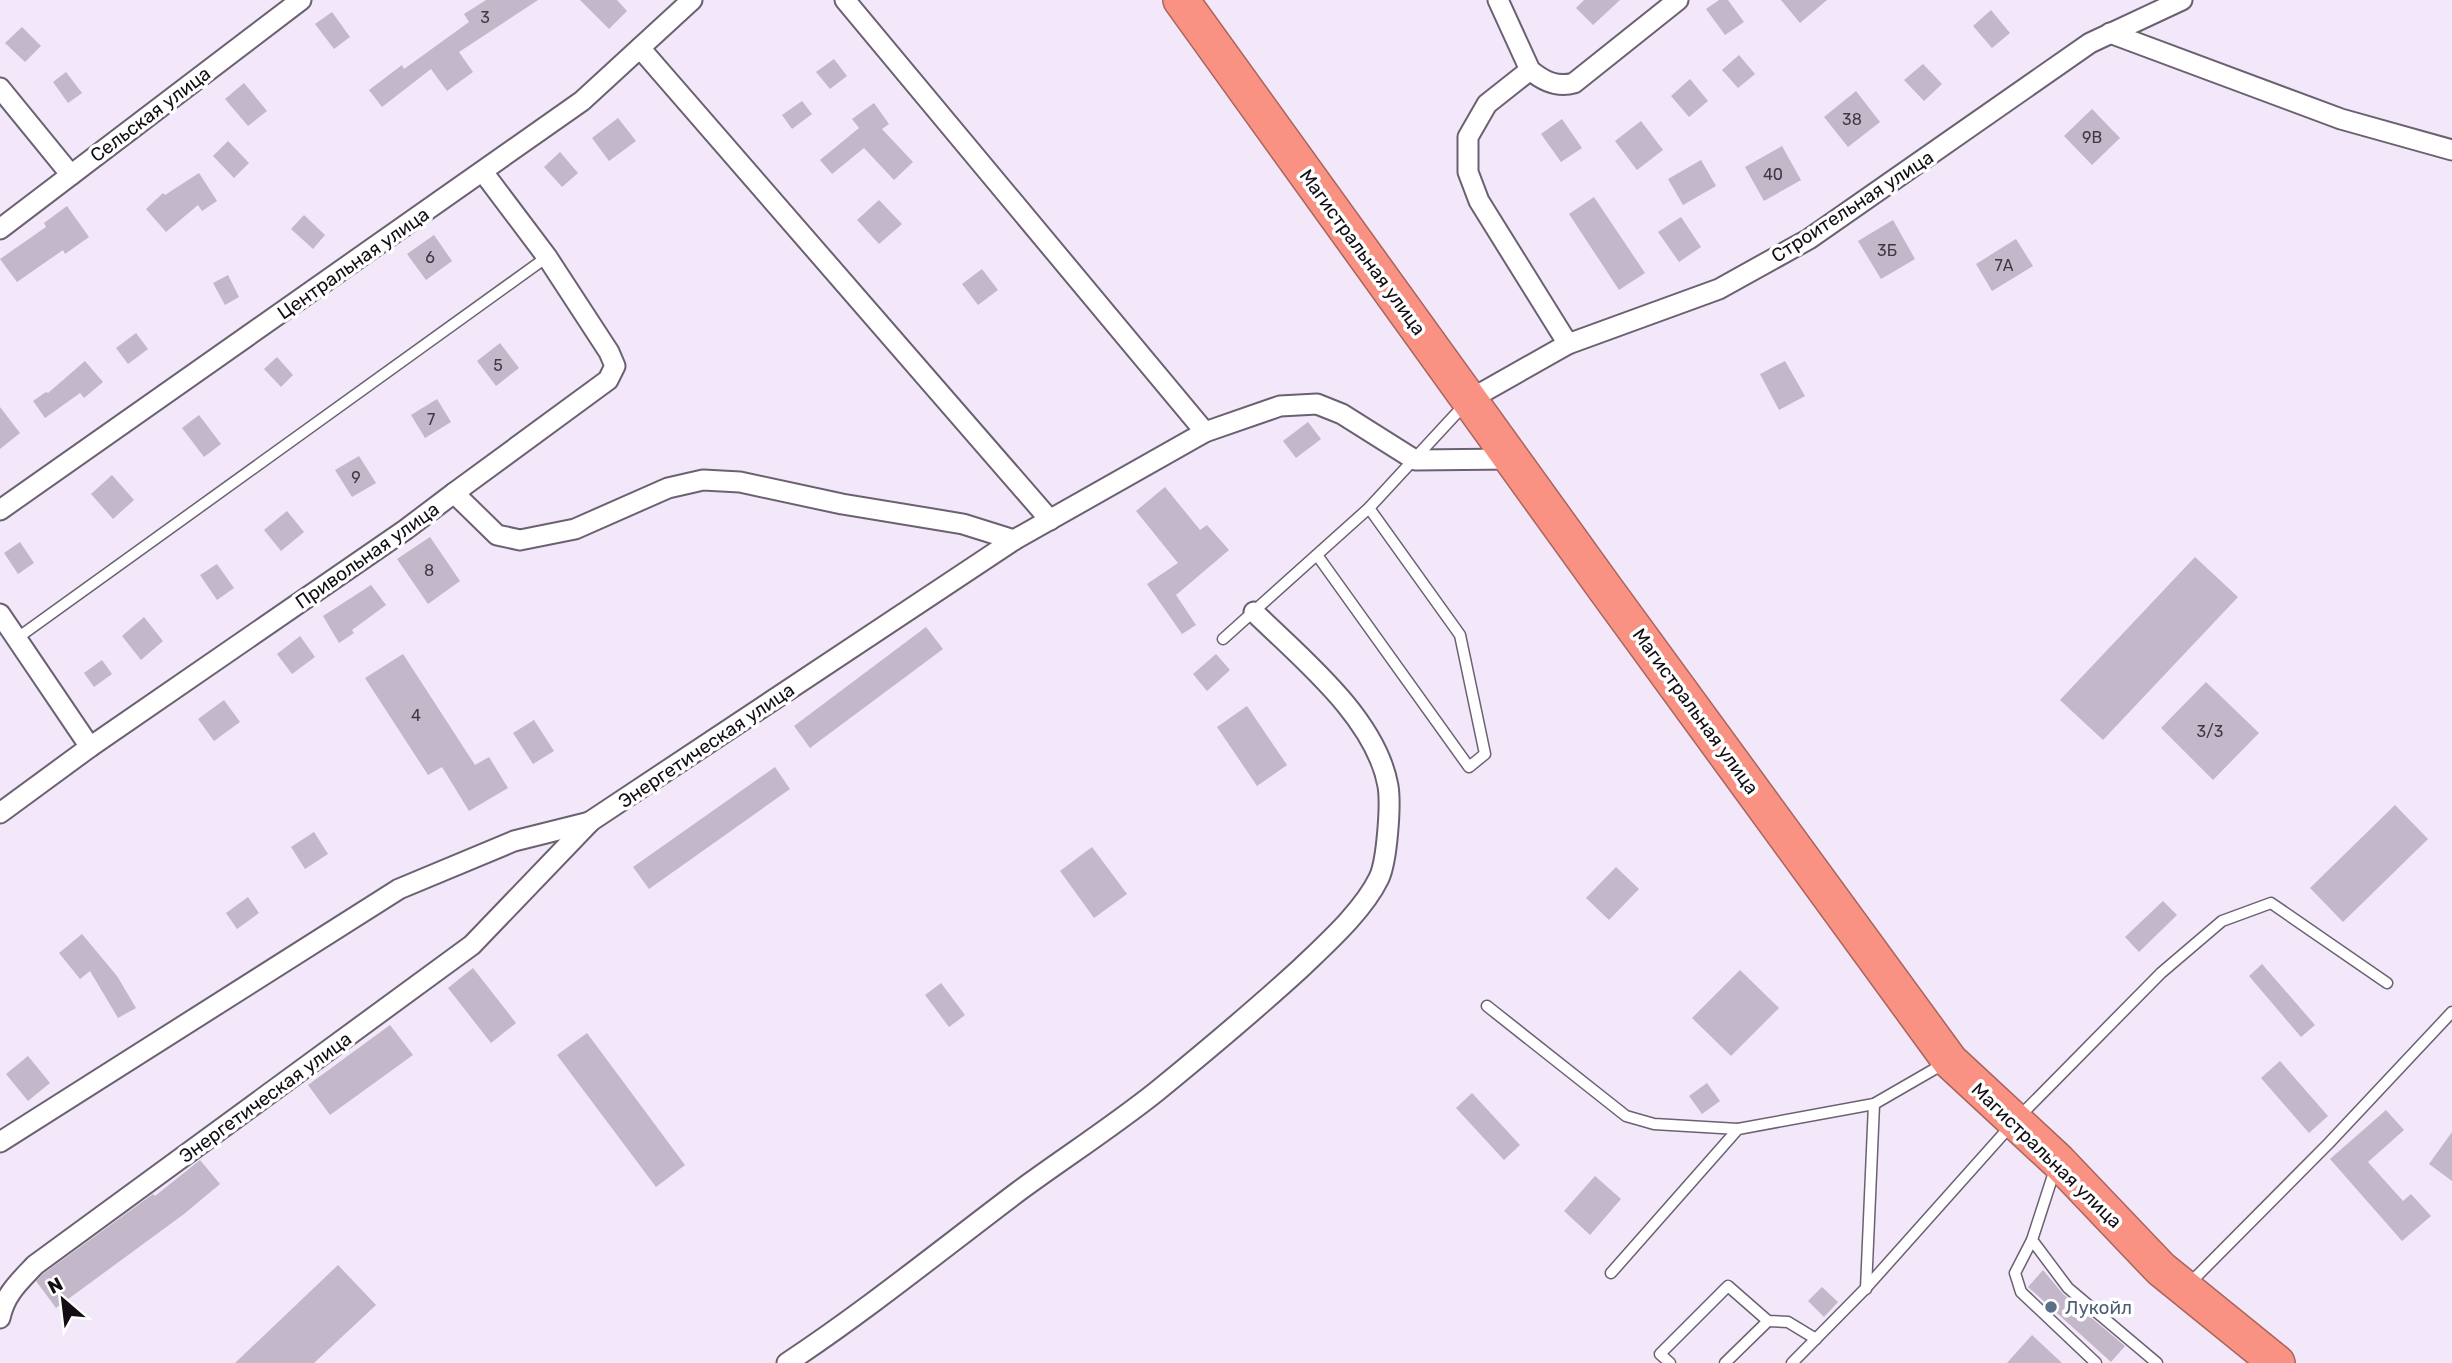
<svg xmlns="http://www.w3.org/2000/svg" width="2452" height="1363" font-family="Rubik,sans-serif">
<rect width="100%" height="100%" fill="#f3e7fa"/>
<g fill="#c3b7ca">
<path d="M 486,0 L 538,0 L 459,52 L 473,72 L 447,91 L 431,69 L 382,107 L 369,90 L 402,65 L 404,69 L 469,22 L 464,14 Z"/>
<path d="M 580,0 L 617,0 L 627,11 L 609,29 Z"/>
<path d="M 1584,0 L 1620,0 L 1593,25 L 1576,8 Z"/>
<path d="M 1719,0 L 1728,0 L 1744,22 L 1725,35 L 1706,9 Z"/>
<path d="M 1781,0 L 1827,0 L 1800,23 Z"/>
<path d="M 1991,10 L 2010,33 L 1992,48 L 1973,26 Z"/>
<path d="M 332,12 L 350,37 L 334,49 L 315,24 Z"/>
<path d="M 22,27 L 41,46 L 25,62 L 5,43 Z"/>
<path d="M 1739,55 L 1755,74 L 1738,88 L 1722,70 Z"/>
<path d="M 834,59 L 847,76 L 830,89 L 816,72 Z"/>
<path d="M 1923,64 L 1942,84 L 1924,101 L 1904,80 Z"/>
<path d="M 66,72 L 82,93 L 68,103 L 53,82 Z"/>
<path d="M 1690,79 L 1708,101 L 1689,117 L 1671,96 Z"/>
<path d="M 244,83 L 267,111 L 248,126 L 225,99 Z"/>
<path d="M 1856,91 L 1880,122 L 1848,147 L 1824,117 Z"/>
<path d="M 802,101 L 812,114 L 792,129 L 782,115 Z"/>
<path d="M 874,103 L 889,124 L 882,129 L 913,162 L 894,180 L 864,148 L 832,174 L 820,160 L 859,128 L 852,119 Z"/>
<path d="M 2092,109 L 2120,138 L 2092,165 L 2064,136 Z"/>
<path d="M 618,118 L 636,141 L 609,161 L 592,138 Z"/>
<path d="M 1562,119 L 1582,148 L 1561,162 L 1541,134 Z"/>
<path d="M 1641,121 L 1663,150 L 1637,170 L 1615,141 Z"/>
<path d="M 228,141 L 249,163 L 234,178 L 213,156 Z"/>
<path d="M 1782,146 L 1801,180 L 1764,201 L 1745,167 Z"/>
<path d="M 560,152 L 578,173 L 562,187 L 544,167 Z"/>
<path d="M 1701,160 L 1716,186 L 1683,205 L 1668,179 Z"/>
<path d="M 199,173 L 217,201 L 202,211 L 198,205 L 166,232 L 146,209 L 163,193 L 165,195 Z"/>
<path d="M 1594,197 L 1645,273 L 1619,290 L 1569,214 Z"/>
<path d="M 879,200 L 902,224 L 879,244 L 857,220 Z"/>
<path d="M 67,206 L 89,237 L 65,254 L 63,250 L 17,282 L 0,259 L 46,227 L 44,223 Z"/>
<path d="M 304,215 L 325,235 L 313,249 L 291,229 Z"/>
<path d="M 1681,217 L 1701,247 L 1679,262 L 1658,232 Z"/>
<path d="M 1893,220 L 1915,259 L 1881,279 L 1858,241 Z"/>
<path d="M 434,235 L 452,261 L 426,280 L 407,254 Z"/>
<path d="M 2016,239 L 2033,266 L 1992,291 L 1976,264 Z"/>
<path d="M 982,269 L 998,290 L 978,305 L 962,284 Z"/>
<path d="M 228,275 L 239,297 L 225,305 L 213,283 Z"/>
<path d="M 136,333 L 148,349 L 128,364 L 116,348 Z"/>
<path d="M 500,343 L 519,368 L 496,386 L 477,361 Z"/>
<path d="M 277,357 L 293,375 L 281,387 L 264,369 Z"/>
<path d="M 85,361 L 103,382 L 84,398 L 80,393 L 45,418 L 33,401 L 46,392 L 48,393 Z"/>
<path d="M 1785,361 L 1805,396 L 1779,410 L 1760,374 Z"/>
<path d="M 437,399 L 451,422 L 425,438 L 411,415 Z"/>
<path d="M 0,407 L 20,433 L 0,449 Z"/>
<path d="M 199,415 L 221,444 L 204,457 L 182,428 Z"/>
<path d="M 1308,422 L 1321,439 L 1296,458 L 1283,441 Z"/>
<path d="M 359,456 L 376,483 L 352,497 L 335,470 Z"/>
<path d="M 112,475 L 134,500 L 113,519 L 91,494 Z"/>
<path d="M 1165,487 L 1200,530 L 1207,525 L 1229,550 L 1176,595 L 1196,625 L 1182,634 L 1147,584 L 1178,563 L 1136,511 Z"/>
<path d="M 287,511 L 304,532 L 281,551 L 264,530 Z"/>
<path d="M 430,537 L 460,581 L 428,604 L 397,559 Z"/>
<path d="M 20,542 L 34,563 L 18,574 L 4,553 Z"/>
<path d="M 2195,557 L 2238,597 L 2103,740 L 2060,700 Z"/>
<path d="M 217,564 L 234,588 L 217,600 L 200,575 Z"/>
<path d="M 371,585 L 386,605 L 352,630 L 354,633 L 339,643 L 323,616 Z"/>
<path d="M 144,617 L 163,641 L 141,660 L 122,636 Z"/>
<path d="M 926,627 L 943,649 L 810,748 L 794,726 Z"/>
<path d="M 300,636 L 315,657 L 292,674 L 277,654 Z"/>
<path d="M 403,654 L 475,765 L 489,757 L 508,788 L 469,811 L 442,767 L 428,775 L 365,678 Z"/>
<path d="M 1216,654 L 1230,670 L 1207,691 L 1193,674 Z"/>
<path d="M 102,660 L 112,674 L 94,687 L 84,673 Z"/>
<path d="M 2206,682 L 2259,733 L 2213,780 L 2161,728 Z"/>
<path d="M 224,700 L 240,722 L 214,741 L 198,719 Z"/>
<path d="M 1247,706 L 1287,765 L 1257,786 L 1217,727 Z"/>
<path d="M 534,720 L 554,751 L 533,764 L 513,733 Z"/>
<path d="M 775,767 L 790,789 L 649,889 L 633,867 Z"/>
<path d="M 2395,805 L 2428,839 L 2343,922 L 2310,888 Z"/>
<path d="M 314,832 L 328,854 L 305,869 L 291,847 Z"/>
<path d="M 1092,847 L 1127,894 L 1094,918 L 1060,871 Z"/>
<path d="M 1616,867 L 1639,889 L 1609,920 L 1586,898 Z"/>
<path d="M 248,897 L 259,913 L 237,929 L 226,913 Z"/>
<path d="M 2163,901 L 2177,915 L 2139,952 L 2125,937 Z"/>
<path d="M 82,934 L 117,976 L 136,1008 L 118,1018 L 90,971 L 80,979 L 59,953 Z"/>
<path d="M 2262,964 L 2315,1025 L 2301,1037 L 2249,976 Z"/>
<path d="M 473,968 L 516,1023 L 491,1043 L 448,988 Z"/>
<path d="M 1740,970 L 1779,1008 L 1731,1056 L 1692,1018 Z"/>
<path d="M 941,983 L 965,1015 L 949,1027 L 925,995 Z"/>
<path d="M 390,1025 L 413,1055 L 330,1115 L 308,1085 Z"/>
<path d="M 587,1033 L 685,1165 L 656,1187 L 557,1055 Z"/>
<path d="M 28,1056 L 50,1083 L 28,1101 L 6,1074 Z"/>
<path d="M 2280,1061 L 2328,1116 L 2309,1133 L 2261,1078 Z"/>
<path d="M 1707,1083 L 1720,1101 L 1702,1114 L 1689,1096 Z"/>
<path d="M 1472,1093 L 1520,1145 L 1504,1160 L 1456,1108 Z"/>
<path d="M 2386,1110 L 2404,1130 L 2368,1162 L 2403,1201 L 2411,1194 L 2431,1216 L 2402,1241 L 2330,1159 Z"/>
<path d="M 2452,1132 L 2452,1181 L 2429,1164 Z"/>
<path d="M 200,1160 L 220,1184 L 184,1214 L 56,1308 L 36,1281 L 43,1274 L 153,1194 L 155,1196 Z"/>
<path d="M 1595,1176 L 1621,1199 L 1590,1235 L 1564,1211 Z"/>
<path d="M 338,1265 L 376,1305 L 314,1363 L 235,1363 Z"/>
<path d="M 2043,1270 L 2063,1294 L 2125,1346 L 2111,1362 L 2028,1287 Z"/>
<path d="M 1822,1287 L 1838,1302 L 1824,1317 L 1808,1301 Z"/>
<path d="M 2032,1335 L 2062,1363 L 2007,1363 Z"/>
</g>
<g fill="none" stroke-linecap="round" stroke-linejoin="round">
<defs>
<g id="lane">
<path d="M 1317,555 L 1469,767 L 1485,754 L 1460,635 L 1369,508"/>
<path d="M 16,639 L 547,257"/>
<path d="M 1223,639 L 1369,508 L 1466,403"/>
<path d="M 1487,1006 L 1626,1116 L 1654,1124 L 1738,1129"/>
<path d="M 2055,1169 L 2032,1240 L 2068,1288 L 2157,1363"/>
<path d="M 2032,1240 L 2015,1273 L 2021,1292 L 2096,1363"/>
<path d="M 1611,1273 L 1738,1129 L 1874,1104 L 1945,1063"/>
<path d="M 2188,1285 L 2329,1143 L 2452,1012"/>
<path d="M 1866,1289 L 1874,1104"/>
<path d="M 1670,1363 L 1660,1354 L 1728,1286 L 1768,1321 L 1788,1322 L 1816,1339"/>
<path d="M 1725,1363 L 1768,1321"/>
<path d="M 1792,1363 L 1865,1289 L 2014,1122 L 2161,973 L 2222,921 L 2271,903 L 2387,983"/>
</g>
<g id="street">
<path d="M 845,0 L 1205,432"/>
<path d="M 1498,0 L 1530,70 C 1543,81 1557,88 1574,83 L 1678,0"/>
<path d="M 2110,33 L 2341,119 L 2452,150"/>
<path d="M 640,48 L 1050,520"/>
<path d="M 1530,70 L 1487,104 L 1468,137 L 1468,172 L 1479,201 L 1568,344"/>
<path d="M 0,88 L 71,175"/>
<path d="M 0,229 L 301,0"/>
<path d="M 1469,400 L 1568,344 L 1719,289 L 1809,239 L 2090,43 L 2182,0"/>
<path d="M 454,493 L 608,380 L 615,366 L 609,352 L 547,257 L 483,172"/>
<path d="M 0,510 L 582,101 L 692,0"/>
<path d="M 0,614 L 90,747"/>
<path d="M 0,813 L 90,747 L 405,530 L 454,493 L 497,535 L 520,540 L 575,529 L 668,488 L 703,480 L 740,482 L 842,504 L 963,524 L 1014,540"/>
<path d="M 0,1142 L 399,889 L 514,841 L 590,822"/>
<path d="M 0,1318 C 5,1294 19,1282 35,1265 L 472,945 L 591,821 L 1014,540 L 1205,432 L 1280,406 L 1317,404 L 1342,414 L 1415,460 L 1512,459"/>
<path d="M 787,1363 C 867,1310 942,1249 1019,1191 C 1064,1158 1112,1127 1156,1092 C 1205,1052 1254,1011 1301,968 C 1327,943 1363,911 1379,878 C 1387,861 1391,805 1388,786 C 1376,718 1301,658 1254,612"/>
</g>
<path id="highway" d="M 1181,0 L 1604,587 L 1950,1061 L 2058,1161 L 2161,1269 L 2277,1363"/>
</defs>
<use href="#lane" stroke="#6b6171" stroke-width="13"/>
<use href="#street" stroke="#6b6171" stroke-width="23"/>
<use href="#highway" stroke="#a8645c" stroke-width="38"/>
<use href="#lane" stroke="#fff" stroke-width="10"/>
<use href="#street" stroke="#fff" stroke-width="19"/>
<use href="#highway" stroke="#f99282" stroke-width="35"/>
</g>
<circle fill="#5c6f8a" stroke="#fff" stroke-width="2.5" cx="2051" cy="1307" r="7"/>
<g text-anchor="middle" stroke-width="7" stroke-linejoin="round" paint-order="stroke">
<g font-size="16" fill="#3e3842">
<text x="485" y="23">3</text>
<text x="1852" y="125">38</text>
<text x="2092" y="143">9В</text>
<text x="1773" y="180">40</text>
<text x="1887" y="256">3Б</text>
<text x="430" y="263">6</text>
<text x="2004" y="271">7А</text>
<text x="498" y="371">5</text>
<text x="431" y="425">7</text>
<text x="356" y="483">9</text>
<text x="429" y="576">8</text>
<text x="416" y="721">4</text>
<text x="2210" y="737">3/3</text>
</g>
<g font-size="19" fill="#120e14" stroke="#fff">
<text transform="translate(150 114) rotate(-37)" y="7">Сельская улица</text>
<text transform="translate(1852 206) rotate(-33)" y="7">Строительная улица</text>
<text transform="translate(1363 252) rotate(54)" y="7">Магистральная улица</text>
<text transform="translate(353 263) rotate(-35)" y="7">Центральная улица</text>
<text transform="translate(367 555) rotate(-35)" y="7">Привольная улица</text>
<text transform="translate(1696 711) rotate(54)" y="7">Магистральная улица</text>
<text transform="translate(706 745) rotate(-34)" y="7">Энергетическая улица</text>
<text transform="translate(265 1097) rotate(-36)" y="7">Энергетическая улица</text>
<text transform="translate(2047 1155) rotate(44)" y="7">Магистральная улица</text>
</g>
<g font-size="19" fill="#4e5e75" stroke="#fff" text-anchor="start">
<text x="2065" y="1314">Лукойл</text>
</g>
</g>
<g transform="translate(63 1300) rotate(332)" stroke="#ffffff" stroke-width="5" paint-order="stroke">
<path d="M0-5L12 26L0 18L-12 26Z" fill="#120e14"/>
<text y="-10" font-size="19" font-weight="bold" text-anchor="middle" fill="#120e14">N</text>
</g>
</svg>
